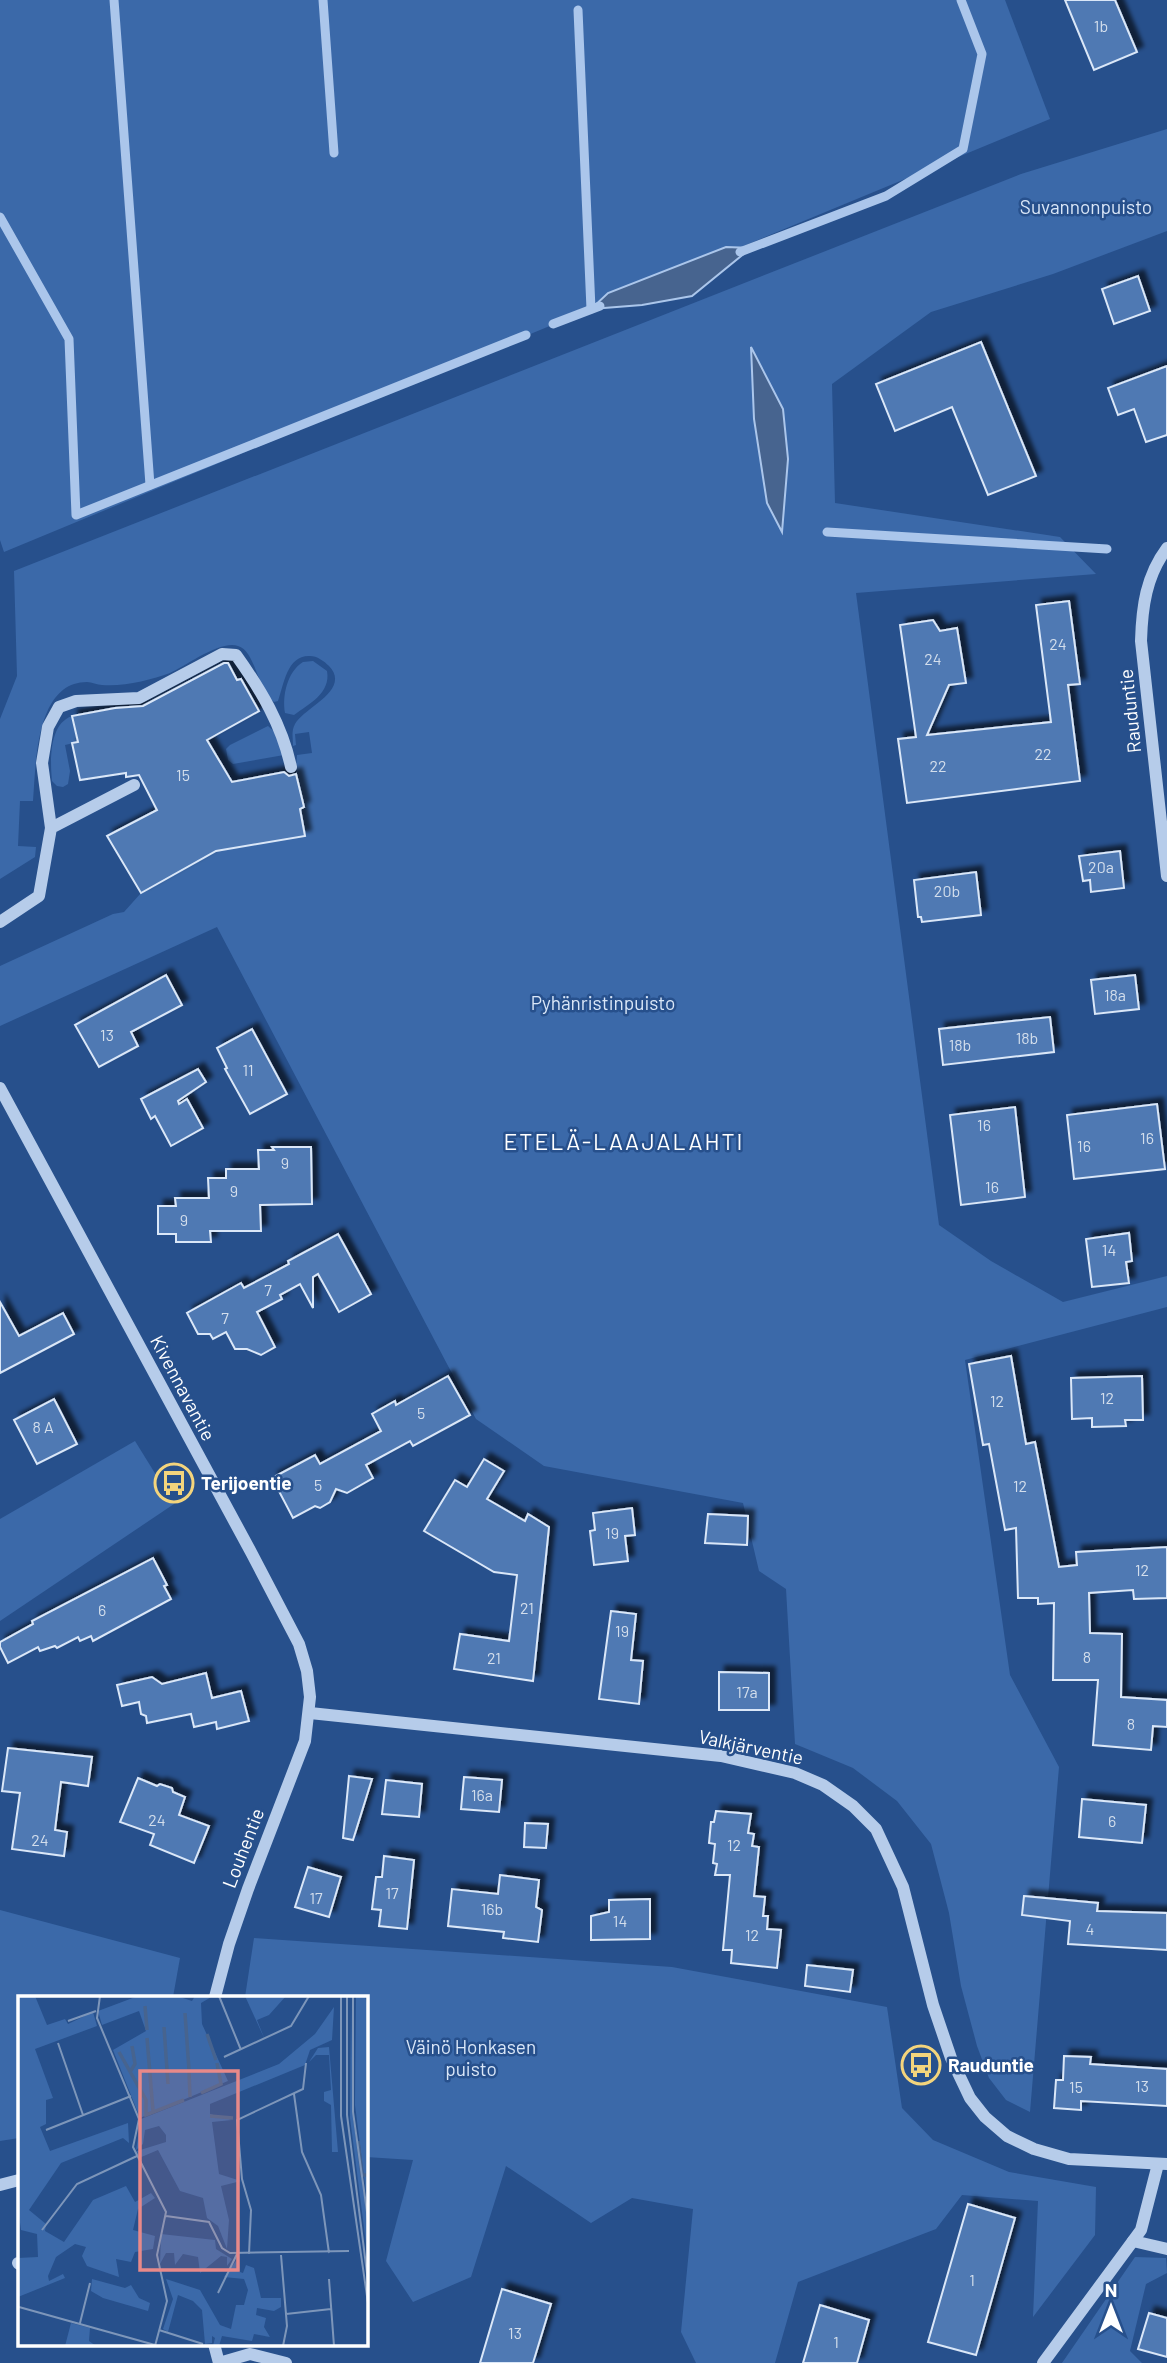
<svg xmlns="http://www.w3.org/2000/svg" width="1167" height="2363" font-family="Barlow,sans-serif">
<defs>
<filter id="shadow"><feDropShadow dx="6" dy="-6" stdDeviation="2" flood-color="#0009"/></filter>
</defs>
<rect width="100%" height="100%" fill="#27508c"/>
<g fill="#3b69a9">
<path d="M 0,0 L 1005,0 L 1050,119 L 4,552 L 0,540 Z"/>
<path d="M 1167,129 L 1167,231 L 1053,274 L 931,312 L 832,384 L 835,503 L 1060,537 L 1096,574 L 856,593 L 939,1225 L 991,1261 L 1063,1302 L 1167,1276 L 1167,1307 L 965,1360 L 1010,1675 L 1059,1767 L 1030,2112 L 1006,2100 L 989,2078 L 977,2046 L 961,1986 L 949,1913 L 931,1844 L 897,1801 L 853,1768 L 795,1744 L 786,1589 L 759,1571 L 743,1503 L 544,1466 L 476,1419 L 217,927 L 0,1026 L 0,966 L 113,914 L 124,912 L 141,893 L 216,851 L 303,807 L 296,770 L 297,755 L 312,753 L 309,732 L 295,734 L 296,745 L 293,746 C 293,738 291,731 295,724 C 303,708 352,690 329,666 C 324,661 317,656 310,656 C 287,655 284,684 278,701 L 274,702 C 258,691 255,650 238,646 C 220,640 186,666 170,673 C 151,680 123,687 102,685 C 97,685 92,682 87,682 C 35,682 36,766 33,801 L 20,801 L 18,846 L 36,847 L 35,857 L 0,879 L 0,719 L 17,676 L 14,571 L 1021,174 Z"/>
<path d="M 313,661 L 327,671 C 331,693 309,704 294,715 L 285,713 C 282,696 287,672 303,662 Z"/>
<path d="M 72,716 L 78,742 L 65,745 L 70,771 L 68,784 L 63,787 L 57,786 L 52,781 C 50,760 49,724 72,716 Z"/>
<path d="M 268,726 L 277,734 L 284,755 L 233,764 L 228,760 L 226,749 L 230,745 Z"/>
<path d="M 135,1441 L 174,1504 L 0,1621 L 0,1519 Z"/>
<path d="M 0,1910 L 180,1958 L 173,1997 L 19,1997 L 19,2138 L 0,2141 Z"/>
<path d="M 254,1938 L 672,1967 L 887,2007 L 902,2108 L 933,2140 L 1009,2172 L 1096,2187 L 1095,2235 L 1033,2317 L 1038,2201 L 962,2195 L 936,2229 L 798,2282 L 775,2363 L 696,2363 L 681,2332 L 693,2209 L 632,2198 L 591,2223 L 506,2166 L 471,2277 L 413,2302 L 386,2261 L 413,2160 L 366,2157 L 366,1997 L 245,1997 Z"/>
<path d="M 1135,2257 L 1166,2258 L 1167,2273 L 1146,2284 L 1130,2351 L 1142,2363 L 1062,2363 Z"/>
</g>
<g fill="#47648f" stroke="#abc6eb" stroke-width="2">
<path d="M 726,247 L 751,248 L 692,296 L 642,305 L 591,309 L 608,293 Z"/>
<path d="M 751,347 L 783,409 L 788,459 L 782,532 L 767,503 L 754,419 Z"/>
</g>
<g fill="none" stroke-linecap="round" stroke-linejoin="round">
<g stroke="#abc6eb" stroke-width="9">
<path d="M 114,0 L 150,485"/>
<path d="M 323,0 L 334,153"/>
<path d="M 578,10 L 591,309"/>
<path d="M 0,217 L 69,339 L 76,515 L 526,335"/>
<path d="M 740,252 L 886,196 L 963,149 L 982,54 L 961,0"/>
<path d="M 553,324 L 600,306"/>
<path d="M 827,532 L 1107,549"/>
</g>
</g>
<g fill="#4f79b3" stroke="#dae7f8" stroke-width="2" filter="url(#shadow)">
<path d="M 1065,0 L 1115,0 L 1137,52 L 1094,70 Z"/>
<path d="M 1138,276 L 1150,311 L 1114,324 L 1102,289 Z"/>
<path d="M 981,342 L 1036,476 L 988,495 L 952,407 L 895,431 L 876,384 Z"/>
<path d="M 1167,366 L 1167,435 L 1146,442 L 1134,409 L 1118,415 L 1108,388 Z"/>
<path d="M 1069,601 L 1080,684 L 1068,685 L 1080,781 L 907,803 L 898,739 L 916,737 L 900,625 L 933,620 L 940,631 L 957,628 L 966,683 L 949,685 L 927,735 L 1051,722 L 1036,605 Z"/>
<path d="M 224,663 L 228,663 L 237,680 L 241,679 L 259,711 L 207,740 L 232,782 L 284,772 L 289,776 L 296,774 L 304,807 L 300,809 L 305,836 L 216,851 L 141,893 L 107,836 L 157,810 L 139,775 L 126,777 L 126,773 L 80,780 L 72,743 L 78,742 L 72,716 L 115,708 L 143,706 Z"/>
<path d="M 1120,851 L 1124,888 L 1091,892 L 1090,880 L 1083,881 L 1079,856 Z"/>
<path d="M 976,872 L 981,915 L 922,922 L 921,917 L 918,917 L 914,880 Z"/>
<path d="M 166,975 L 182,1005 L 131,1032 L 138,1046 L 99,1067 L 75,1025 Z"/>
<path d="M 1135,975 L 1139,1009 L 1095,1014 L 1091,980 Z"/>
<path d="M 1050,1017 L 1054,1052 L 943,1065 L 939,1029 Z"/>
<path d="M 252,1029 L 287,1094 L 250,1114 L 225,1069 L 227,1068 L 217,1048 Z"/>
<path d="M 198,1069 L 206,1082 L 178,1101 L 179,1104 L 187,1099 L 203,1128 L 171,1146 L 155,1116 L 151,1119 L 141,1099 Z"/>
<path d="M 1157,1104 L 1165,1169 L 1074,1179 L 1067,1115 Z"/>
<path d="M 1015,1107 L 1025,1197 L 961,1205 L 950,1115 Z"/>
<path d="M 272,1147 L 311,1147 L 312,1204 L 260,1205 L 261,1231 L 210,1231 L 211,1242 L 176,1242 L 176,1234 L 158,1234 L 158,1206 L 176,1206 L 175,1198 L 209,1198 L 208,1178 L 226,1178 L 226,1169 L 259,1169 L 258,1150 L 274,1150 Z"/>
<path d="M 1129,1233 L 1132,1261 L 1126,1262 L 1129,1283 L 1092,1287 L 1086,1239 Z"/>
<path d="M 338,1234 L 371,1294 L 339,1312 L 318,1274 L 313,1277 L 313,1308 L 300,1284 L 280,1295 L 282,1299 L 257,1312 L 275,1347 L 261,1355 L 247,1349 L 235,1349 L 226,1332 L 213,1339 L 210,1334 L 198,1334 L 187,1313 L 241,1283 L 244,1288 L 289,1264 L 288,1261 Z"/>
<path d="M 0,1302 L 19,1336 L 63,1313 L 74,1334 L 0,1373 Z"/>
<path d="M 1011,1356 L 1026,1444 L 1035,1442 L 1059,1567 L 1077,1565 L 1076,1552 L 1167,1547 L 1167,1598 L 1134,1599 L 1133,1590 L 1089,1593 L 1090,1633 L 1122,1634 L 1121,1697 L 1167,1700 L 1167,1727 L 1153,1726 L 1151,1750 L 1093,1745 L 1098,1680 L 1053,1680 L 1054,1603 L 1038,1604 L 1038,1598 L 1018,1598 L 1016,1528 L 1005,1530 L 989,1444 L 983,1445 L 969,1364 Z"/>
<path d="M 448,1376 L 470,1415 L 413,1446 L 410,1441 L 366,1465 L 373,1478 L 347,1493 L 336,1489 L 330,1502 L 320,1508 L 315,1506 L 293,1518 L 272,1478 L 315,1455 L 320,1464 L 381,1431 L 372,1414 L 395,1401 L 396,1405 Z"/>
<path d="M 1142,1376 L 1143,1420 L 1125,1420 L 1126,1426 L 1092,1427 L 1092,1418 L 1072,1419 L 1071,1378 Z"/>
<path d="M 54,1399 L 77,1444 L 37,1464 L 14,1420 Z"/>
<path d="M 484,1459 L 504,1471 L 487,1499 L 525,1521 L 528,1514 L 549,1527 L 533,1681 L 454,1669 L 460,1634 L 509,1641 L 517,1575 L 494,1572 L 424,1531 L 455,1480 L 467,1487 Z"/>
<path d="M 632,1508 L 635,1535 L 625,1536 L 628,1561 L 594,1565 L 590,1531 L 595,1530 L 593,1513 Z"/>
<path d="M 708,1514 L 748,1516 L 747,1545 L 705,1543 Z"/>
<path d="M 153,1558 L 167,1585 L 164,1586 L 171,1599 L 93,1641 L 91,1636 L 80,1641 L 78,1637 L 57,1648 L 55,1646 L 40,1651 L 38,1647 L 8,1663 L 0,1647 L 0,1642 L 33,1624 L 32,1621 Z"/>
<path d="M 611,1611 L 636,1614 L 631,1660 L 643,1661 L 639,1704 L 599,1699 Z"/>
<path d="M 719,1672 L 769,1673 L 769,1710 L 719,1710 Z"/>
<path d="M 206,1673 L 212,1698 L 241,1691 L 249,1721 L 217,1729 L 216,1722 L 194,1727 L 191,1714 L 147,1723 L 146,1716 L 141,1714 L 139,1702 L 122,1706 L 117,1685 L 152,1677 L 162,1684 Z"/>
<path d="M 8,1748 L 92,1757 L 88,1786 L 61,1782 L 55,1830 L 67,1832 L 64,1856 L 12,1849 L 20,1793 L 2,1791 Z"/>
<path d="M 349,1776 L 372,1779 L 353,1840 L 343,1838 Z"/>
<path d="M 464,1777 L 502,1780 L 499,1812 L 461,1809 Z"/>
<path d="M 138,1778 L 157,1786 L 160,1784 L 172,1788 L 173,1792 L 185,1797 L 179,1815 L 209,1826 L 194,1863 L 150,1845 L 154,1834 L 120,1822 Z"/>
<path d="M 386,1780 L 422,1784 L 419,1817 L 382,1814 Z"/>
<path d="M 1082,1799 L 1146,1805 L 1142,1843 L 1079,1837 Z"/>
<path d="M 716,1811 L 751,1814 L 748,1833 L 754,1834 L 752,1846 L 759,1847 L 754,1896 L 765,1897 L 763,1916 L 768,1916 L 767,1929 L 781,1930 L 777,1968 L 731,1963 L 732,1950 L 723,1950 L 730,1875 L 715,1875 L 717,1864 L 713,1863 L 715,1844 L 709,1843 L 711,1822 L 714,1822 Z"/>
<path d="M 525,1823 L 548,1824 L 546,1848 L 524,1847 Z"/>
<path d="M 384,1856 L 414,1860 L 407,1929 L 379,1926 L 381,1910 L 372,1909 L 376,1877 L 382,1877 Z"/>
<path d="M 308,1867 L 341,1877 L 329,1917 L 295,1907 Z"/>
<path d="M 500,1875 L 539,1880 L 536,1907 L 542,1910 L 538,1942 L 503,1938 L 504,1932 L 448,1926 L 452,1889 L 498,1894 Z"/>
<path d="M 1024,1896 L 1098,1903 L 1097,1911 L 1167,1913 L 1167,1950 L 1068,1944 L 1070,1921 L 1022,1915 Z"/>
<path d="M 650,1899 L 650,1939 L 591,1940 L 591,1916 L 609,1912 L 609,1900 Z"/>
<path d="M 807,1965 L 853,1970 L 850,1992 L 805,1986 Z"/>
<path d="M 1064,2056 L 1091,2057 L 1090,2064 L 1167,2069 L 1167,2106 L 1081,2101 L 1081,2110 L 1054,2108 L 1056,2080 L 1063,2080 Z"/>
<path d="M 968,2204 L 1015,2218 L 976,2355 L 928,2342 Z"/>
<path d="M 502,2289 L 551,2304 L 533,2363 L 480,2363 Z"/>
<path d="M 820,2305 L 869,2320 L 857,2363 L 803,2363 Z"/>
<path d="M 1149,2313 L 1167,2318 L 1167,2357 L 1138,2349 Z"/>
</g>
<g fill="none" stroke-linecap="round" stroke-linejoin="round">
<g stroke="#b6ccea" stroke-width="12">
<path d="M 1167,548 C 1146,576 1142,607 1141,641 L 1167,876"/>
<path d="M 51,828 L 42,763 L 48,727 L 59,707 L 76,701 L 139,698 L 222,654 L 236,655 C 261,690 282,725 291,767"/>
<path d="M 0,922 L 39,896 L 51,828 L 134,785"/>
<path d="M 0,1088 L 252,1554 L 299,1644 L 307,1671 L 310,1697 L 305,1741 L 248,1889 L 229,1944 L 215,1997"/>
<path d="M 310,1713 L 721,1756 L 795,1773 L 823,1785 L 853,1806 L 876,1829 L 903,1887 L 933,2005 L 951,2058 L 970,2098 L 985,2117 L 1007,2136 L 1034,2149 L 1069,2159 L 1167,2164"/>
<path d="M 0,2185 L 19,2180"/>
<path d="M 1133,2241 L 1167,2249"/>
<path d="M 18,2263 L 19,2264"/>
<path d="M 214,2344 L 219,2363"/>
<path d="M 219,2363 L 250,2354 L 286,2363"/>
<path d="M 1043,2363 L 1141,2230 L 1158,2164"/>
</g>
</g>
<defs>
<symbol id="bus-ring" viewBox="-11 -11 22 22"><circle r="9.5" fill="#27508c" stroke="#f3d47c" stroke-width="1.5"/><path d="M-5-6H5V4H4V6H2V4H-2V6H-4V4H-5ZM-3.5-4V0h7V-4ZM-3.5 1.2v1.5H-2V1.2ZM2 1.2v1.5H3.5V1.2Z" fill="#f3d47c"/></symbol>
</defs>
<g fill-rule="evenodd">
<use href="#bus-ring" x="152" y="1461" width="44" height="44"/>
<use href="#bus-ring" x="899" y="2043" width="44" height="44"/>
</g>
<g text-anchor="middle" stroke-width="5" stroke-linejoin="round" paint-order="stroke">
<g font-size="16" fill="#d3deec">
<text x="1101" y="32">1b</text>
<text x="1058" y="650">24</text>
<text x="933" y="665">24</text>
<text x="1043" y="760">22</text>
<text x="938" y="772">22</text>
<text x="183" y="781">15</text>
<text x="1101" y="873">20a</text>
<text x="947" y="897">20b</text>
<text x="1115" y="1001">18a</text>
<text x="107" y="1041">13</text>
<text x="1027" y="1044">18b</text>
<text x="960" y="1051">18b</text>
<text x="248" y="1076">11</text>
<text x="984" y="1131">16</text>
<text x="1147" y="1144">16</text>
<text x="1084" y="1152">16</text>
<text x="285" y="1169">9</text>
<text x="992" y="1193">16</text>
<text x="234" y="1197">9</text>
<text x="184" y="1226">9</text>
<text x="1109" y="1256">14</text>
<text x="268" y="1296">7</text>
<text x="225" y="1324">7</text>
<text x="1107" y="1404">12</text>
<text x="997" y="1407">12</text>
<text x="421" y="1419">5</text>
<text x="43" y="1433">8 A</text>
<text x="318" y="1491">5</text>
<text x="1020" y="1492">12</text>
<text x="612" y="1539">19</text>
<text x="1142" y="1576">12</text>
<text x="527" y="1614">21</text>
<text x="102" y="1616">6</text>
<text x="622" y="1637">19</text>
<text x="1087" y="1663">8</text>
<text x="494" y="1664">21</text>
<text x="747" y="1698">17a</text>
<text x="1131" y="1730">8</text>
<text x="482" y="1801">16a</text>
<text x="157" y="1826">24</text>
<text x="1112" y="1827">6</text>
<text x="40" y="1846">24</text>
<text x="734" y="1851">12</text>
<text x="392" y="1899">17</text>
<text x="316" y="1904">17</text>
<text x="492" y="1915">16b</text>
<text x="620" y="1927">14</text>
<text x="1090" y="1935">4</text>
<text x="752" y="1941">12</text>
<text x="1142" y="2092">13</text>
<text x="1076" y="2093">15</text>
<text x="972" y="2286">1</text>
<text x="515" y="2339">13</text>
<text x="836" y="2348">1</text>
</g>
<g font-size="19" fill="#dae7f8" stroke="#27508c">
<text x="1086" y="214">Suvannonpuisto</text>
<text x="603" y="1010">Pyhänristinpuisto</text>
<text x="471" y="2054">Väinö Honkasen<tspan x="471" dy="22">puisto</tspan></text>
</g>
<g font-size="19" fill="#fff" stroke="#27508c">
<text transform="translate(1130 711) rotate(-96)" y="7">Rauduntie</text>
<text transform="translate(183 1388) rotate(62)" y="7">Kivennavantie</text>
<text transform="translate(751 1747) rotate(12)" y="7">Valkjärventie</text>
<text transform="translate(243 1848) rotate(-69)" y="7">Louhentie</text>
</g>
<g font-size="19" font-weight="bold" fill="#fff" stroke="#27508c" text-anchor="start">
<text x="201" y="1490">Terijoentie</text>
<text x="948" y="2072">Rauduntie</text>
</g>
<g font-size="23" letter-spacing="2" fill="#fff" stroke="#27508c">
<text x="624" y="1150">ETELÄ-LAAJALAHTI</text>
</g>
</g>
<g transform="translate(18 1996)">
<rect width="350" height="350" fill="#27508c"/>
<path d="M 0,0 L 17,0 L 29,29 L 47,23 L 50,28 L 75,16 L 79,30 L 17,53 L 35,102 L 28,104 L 28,128 L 22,131 L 32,155 L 110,127 L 111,147 L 105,142 L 43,167 L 11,214 L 28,228 L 27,235 L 46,246 L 75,204 L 108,190 L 117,206 L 133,197 L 137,202 L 120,213 L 115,234 L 137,240 L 135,253 L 117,256 L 113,266 L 98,263 L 101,281 L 69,270 L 64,260 L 68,251 L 57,248 L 38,261 L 30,280 L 31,285 L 45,278 L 47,282 L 0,301 L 0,262 L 20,261 L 19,238 L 3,234 L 0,212 ZM 120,0 L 159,0 L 174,5 L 177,0 L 195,0 L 183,7 L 184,28 L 210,85 L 122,122 L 95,54 L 128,35 L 121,15 L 84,29 L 80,15 ZM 227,0 L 268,0 L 251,19 L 239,24 L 247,44 ZM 333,0 L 335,123 L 350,225 L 350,263 L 332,122 ZM 338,0 L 347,0 L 350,12 L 350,212 L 337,109 ZM 316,11 L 314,44 L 292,54 L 287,69 L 192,108 L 192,118 L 214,124 L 194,126 L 201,178 L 223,185 L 203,190 L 211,224 L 209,253 L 200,230 L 189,222 L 185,202 L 162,195 L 140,154 L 121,162 L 119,155 L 148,146 L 148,139 L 141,130 L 127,134 L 125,148 L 118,154 L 123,123 L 261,68 L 297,38 ZM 311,51 L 320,156 L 314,156 L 313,109 L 306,105 L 306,96 L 313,94 L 311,59 L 298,59 L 291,66 L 300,52 ZM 143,238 L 197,244 L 198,253 L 214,263 L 209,270 L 209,261 L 203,260 L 182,277 L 180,261 L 165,258 L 157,269 L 156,257 L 148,257 L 142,268 ZM 218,265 L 219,275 L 225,277 L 228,269 L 236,272 L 243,302 L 263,302 L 263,311 L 256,315 L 239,312 L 238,319 L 248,322 L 246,331 L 252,341 L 236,338 L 234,345 L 204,340 L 201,350 L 195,350 L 197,342 L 194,340 L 194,347 L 187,348 L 184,314 L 175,305 L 160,299 L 150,336 L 145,333 L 155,303 L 148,283 L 182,294 L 202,329 L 213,333 L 218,309 L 226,309 L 230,294 L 226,283 L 206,281 ZM 74,283 L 107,292 L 113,289 L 121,302 L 132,307 L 130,315 L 85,302 L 73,295 ZM 53,327 L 72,332 L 71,345 L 78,350 L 47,350 Z" fill="#3b69a9"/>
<path fill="none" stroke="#47648f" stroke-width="3.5" d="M 127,10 L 129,34M 167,17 L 171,74M 146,31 L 150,88M 189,38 L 198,64M 129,42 L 135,115M 101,56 L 128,104 L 128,119 L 166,104M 112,76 L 117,68 L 114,50M 171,76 L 172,101M 183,97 L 203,88 L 199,67M 192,120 L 215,122M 340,145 L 344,179 L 350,179"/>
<path fill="none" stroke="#7d96ba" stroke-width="2" d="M 82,0 L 79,22 L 121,123 L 115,151 L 148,216 L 139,259 L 149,305 L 137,350M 201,0 L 223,54M 323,0 L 323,120 L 350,307M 329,0 L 329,119 L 350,285M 335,0 L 335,116 L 350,223M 50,25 L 78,15M 40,47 L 65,119M 206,61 L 273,30 L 291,0M 276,98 L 284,156 L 303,199 L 311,257M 28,134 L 113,100M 148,220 L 191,226 L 204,252 L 212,257 L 331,255M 24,234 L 59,188 L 119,160M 231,258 L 233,214 L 224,183 L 219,124 L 285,93 L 288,67M 263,259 L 269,330 L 265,350M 311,283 L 316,350M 200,297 L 219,258M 1,311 L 137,349M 268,318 L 313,313M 62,327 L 72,287M 141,334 L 185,348"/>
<path fill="#e88989" fill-opacity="0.15" stroke="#e88989" stroke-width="3.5" d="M 122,75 L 220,75 L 220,274 L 122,274 Z"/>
<rect width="350" height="350" fill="none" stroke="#fff" stroke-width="3.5"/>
</g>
<g transform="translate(1111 2307)" stroke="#27508c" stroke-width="5" paint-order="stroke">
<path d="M0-5L12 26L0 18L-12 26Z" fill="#ffffff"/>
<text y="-10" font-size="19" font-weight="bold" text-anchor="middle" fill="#ffffff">N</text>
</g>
</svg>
